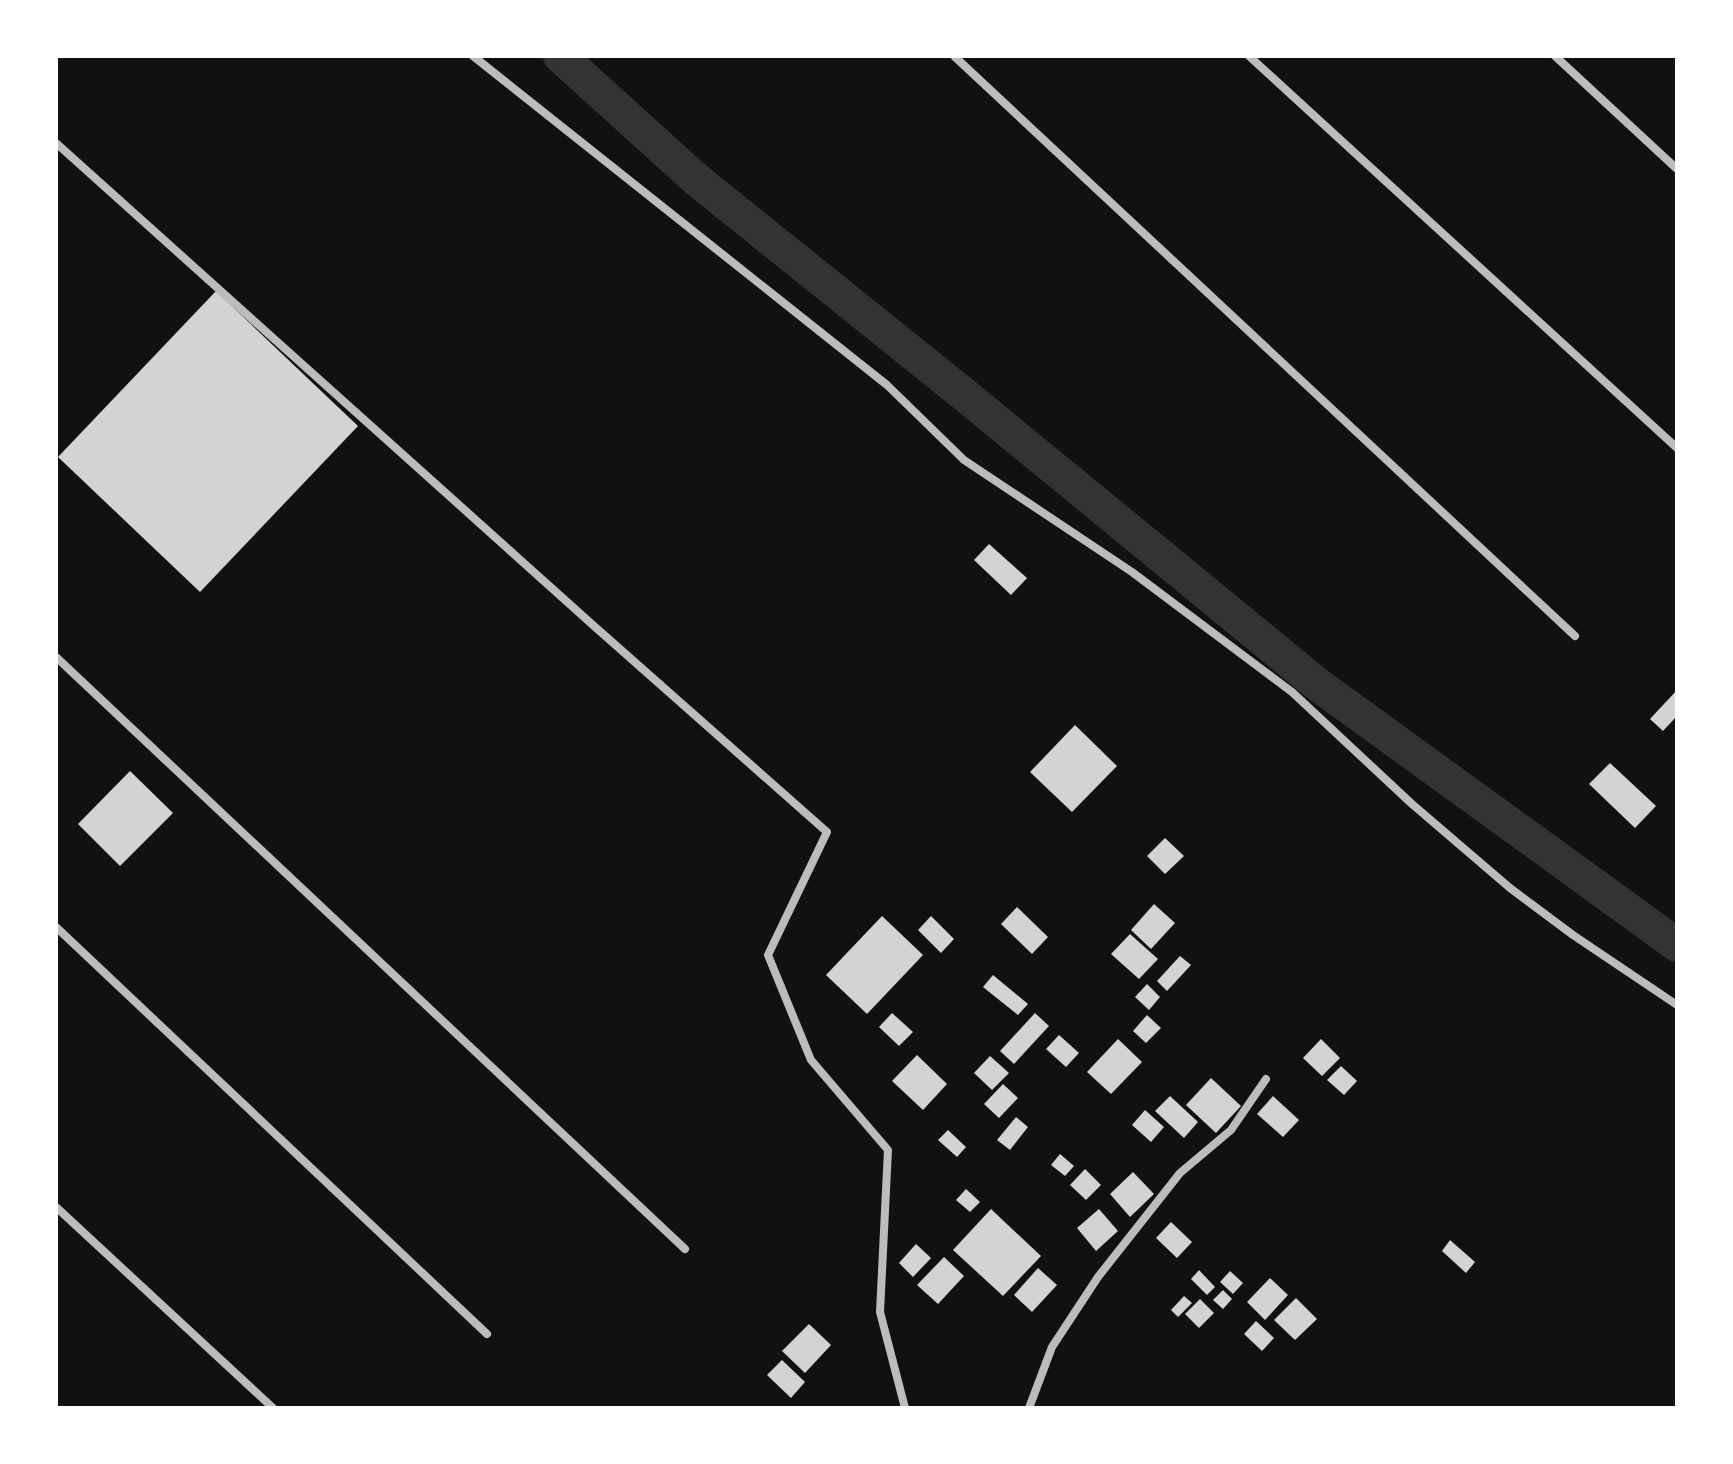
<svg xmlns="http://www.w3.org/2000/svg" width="1733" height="1464" font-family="'Varela Round',sans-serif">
<rect width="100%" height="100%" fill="#111"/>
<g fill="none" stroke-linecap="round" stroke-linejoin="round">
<path stroke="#333" stroke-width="34" d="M 560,56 L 697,180 L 961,392 L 1317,684 L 1677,945"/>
</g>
<g fill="#d3d3d3">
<path d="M 216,291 L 358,426 L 200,592 L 58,457 Z"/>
<path d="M 989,544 L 1027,578 L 1011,595 L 974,560 Z"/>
<path d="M 1677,690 L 1677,716 L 1663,731 L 1650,719 Z"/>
<path d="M 1075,725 L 1117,766 L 1072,812 L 1030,772 Z"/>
<path d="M 1610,763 L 1656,806 L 1635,828 L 1589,784 Z"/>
<path d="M 130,771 L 173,813 L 120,866 L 78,824 Z"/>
<path d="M 1165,838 L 1184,856 L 1165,874 L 1147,856 Z"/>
<path d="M 1154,904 L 1175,923 L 1151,949 L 1131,930 Z"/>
<path d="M 1017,907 L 1048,937 L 1032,954 L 1001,924 Z"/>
<path d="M 882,916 L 923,955 L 867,1014 L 826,975 Z"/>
<path d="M 931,916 L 954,939 L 941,953 L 918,930 Z"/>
<path d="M 1130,934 L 1158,959 L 1139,979 L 1111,954 Z"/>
<path d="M 1180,956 L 1191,965 L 1167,991 L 1157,981 Z"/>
<path d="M 993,975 L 1028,1004 L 1018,1015 L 983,987 Z"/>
<path d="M 1147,984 L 1160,997 L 1149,1010 L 1135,997 Z"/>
<path d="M 892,1013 L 913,1032 L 899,1046 L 879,1027 Z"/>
<path d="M 1035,1013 L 1049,1026 L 1014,1064 L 1000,1051 Z"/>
<path d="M 1147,1015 L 1161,1028 L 1146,1043 L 1133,1031 Z"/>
<path d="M 1059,1035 L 1079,1053 L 1066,1067 L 1046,1049 Z"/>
<path d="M 1118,1039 L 1142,1062 L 1111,1094 L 1087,1072 Z"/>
<path d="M 1321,1039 L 1340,1058 L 1322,1076 L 1303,1058 Z"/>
<path d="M 917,1055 L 947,1084 L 923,1110 L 892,1081 Z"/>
<path d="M 990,1056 L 1009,1073 L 992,1090 L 974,1073 Z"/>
<path d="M 1341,1066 L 1357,1081 L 1344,1095 L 1327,1080 Z"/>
<path d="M 1211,1078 L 1241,1106 L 1216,1133 L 1186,1105 Z"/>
<path d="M 1003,1084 L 1018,1098 L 999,1118 L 984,1104 Z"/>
<path d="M 1170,1096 L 1198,1122 L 1184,1138 L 1155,1111 Z"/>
<path d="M 1273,1096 L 1299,1120 L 1283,1137 L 1257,1114 Z"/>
<path d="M 1145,1110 L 1164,1127 L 1151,1142 L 1132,1125 Z"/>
<path d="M 1016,1117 L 1028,1127 L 1010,1150 L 997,1140 Z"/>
<path d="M 948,1130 L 966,1147 L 957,1157 L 938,1140 Z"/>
<path d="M 1060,1154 L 1074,1166 L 1065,1176 L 1051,1165 Z"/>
<path d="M 1085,1169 L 1101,1185 L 1086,1200 L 1070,1185 Z"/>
<path d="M 1133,1172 L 1154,1194 L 1130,1217 L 1110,1194 Z"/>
<path d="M 966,1189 L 980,1202 L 970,1212 L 956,1200 Z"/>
<path d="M 991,1209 L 1041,1256 L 1003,1296 L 953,1250 Z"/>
<path d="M 1099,1209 L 1118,1231 L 1096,1251 L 1077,1228 Z"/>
<path d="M 1171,1222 L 1192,1242 L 1177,1258 L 1156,1238 Z"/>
<path d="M 1450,1240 L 1475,1262 L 1466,1273 L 1442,1251 Z"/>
<path d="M 916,1244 L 931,1258 L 913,1277 L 899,1263 Z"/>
<path d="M 944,1257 L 964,1276 L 938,1304 L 917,1285 Z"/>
<path d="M 1038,1268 L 1057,1285 L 1032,1312 L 1014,1295 Z"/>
<path d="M 1199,1270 L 1215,1287 L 1207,1295 L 1191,1279 Z"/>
<path d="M 1230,1271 L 1243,1283 L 1233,1294 L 1220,1282 Z"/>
<path d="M 1270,1278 L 1288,1295 L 1265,1320 L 1247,1302 Z"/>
<path d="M 1223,1290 L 1232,1299 L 1223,1309 L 1213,1300 Z"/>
<path d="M 1184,1296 L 1192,1303 L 1178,1317 L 1171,1310 Z"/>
<path d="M 1296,1298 L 1317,1319 L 1295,1340 L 1274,1320 Z"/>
<path d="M 1200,1299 L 1214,1313 L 1199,1328 L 1185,1314 Z"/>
<path d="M 1256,1321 L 1274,1338 L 1262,1351 L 1244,1334 Z"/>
<path d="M 809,1324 L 831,1345 L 805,1373 L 782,1351 Z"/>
<path d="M 782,1360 L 805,1382 L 791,1398 L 767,1375 Z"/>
</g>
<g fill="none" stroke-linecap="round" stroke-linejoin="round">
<g stroke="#bcbcbc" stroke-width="8">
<path d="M 473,56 L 887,385 L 964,460 L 1132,572 L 1292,692 L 1412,804 L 1510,888 L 1573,935 L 1677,1005"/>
<path d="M 954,56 L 1575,636"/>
<path d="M 1249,56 L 1677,448"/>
<path d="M 1555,56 L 1677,169"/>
<path d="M 56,143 L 594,626 L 827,832 L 768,955 L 811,1060 L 888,1150 L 880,1312 L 905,1408"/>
<path d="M 56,657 L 685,1249"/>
<path d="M 56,927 L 487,1334"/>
<path d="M 56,1207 L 273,1408"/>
<path d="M 1029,1408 L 1052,1347 L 1098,1277 L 1180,1173 L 1231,1130 L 1266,1079"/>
</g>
</g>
<rect width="1733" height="1464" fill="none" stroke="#ffffff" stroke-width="116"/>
</svg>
